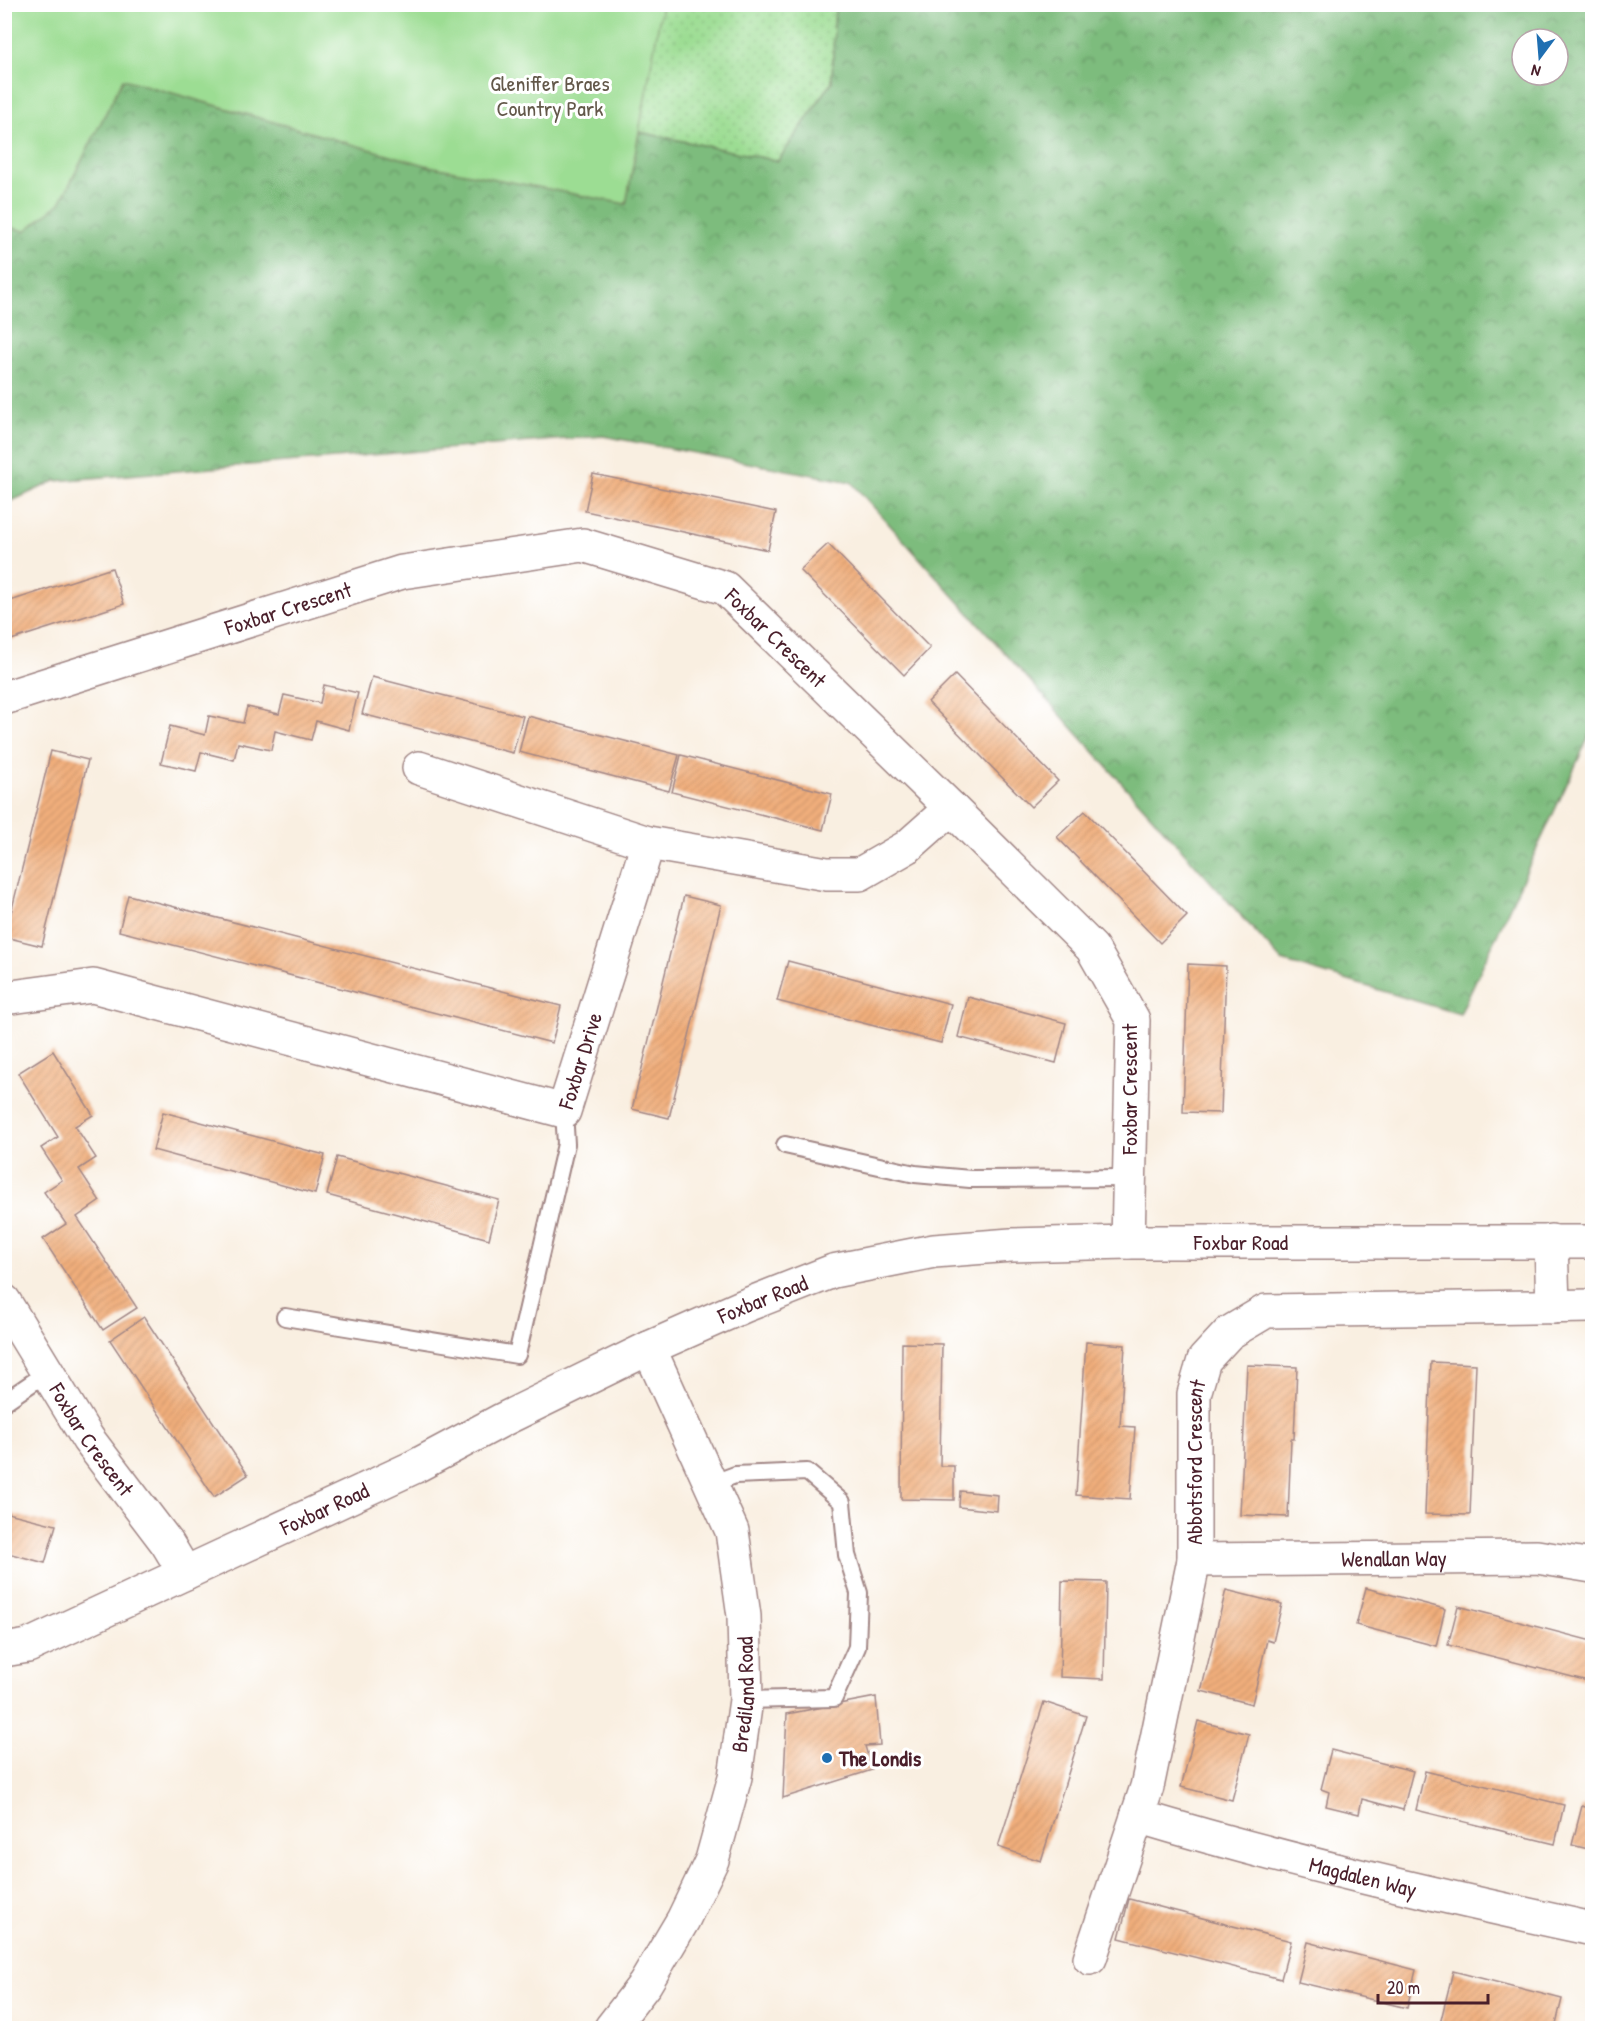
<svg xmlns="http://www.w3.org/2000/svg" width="1597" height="2033" font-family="'Patrick Hand',sans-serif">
<defs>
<pattern id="grass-dots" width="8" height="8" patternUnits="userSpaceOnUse" patternTransform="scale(1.5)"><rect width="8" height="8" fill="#9cdd93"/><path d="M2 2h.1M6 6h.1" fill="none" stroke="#88bd7f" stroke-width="1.8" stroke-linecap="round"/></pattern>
<pattern id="forest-crowns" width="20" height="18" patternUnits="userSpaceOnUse" patternTransform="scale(1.5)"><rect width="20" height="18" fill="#7dbc7d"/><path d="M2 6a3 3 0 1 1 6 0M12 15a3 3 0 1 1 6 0" fill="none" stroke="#689867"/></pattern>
<pattern id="building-hatch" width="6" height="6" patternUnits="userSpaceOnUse" patternTransform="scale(1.5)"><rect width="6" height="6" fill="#f0ae7b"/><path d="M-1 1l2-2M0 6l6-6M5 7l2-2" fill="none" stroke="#cf956a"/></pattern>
</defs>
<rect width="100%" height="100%" fill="#fff"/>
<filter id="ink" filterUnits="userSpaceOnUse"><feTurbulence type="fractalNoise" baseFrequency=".0167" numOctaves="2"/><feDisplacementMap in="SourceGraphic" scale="12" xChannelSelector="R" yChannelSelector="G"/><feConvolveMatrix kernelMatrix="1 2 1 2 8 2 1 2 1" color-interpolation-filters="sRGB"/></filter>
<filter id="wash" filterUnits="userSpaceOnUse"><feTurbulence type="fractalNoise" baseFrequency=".008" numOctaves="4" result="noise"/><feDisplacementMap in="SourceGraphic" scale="24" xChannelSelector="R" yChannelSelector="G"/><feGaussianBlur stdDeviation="1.35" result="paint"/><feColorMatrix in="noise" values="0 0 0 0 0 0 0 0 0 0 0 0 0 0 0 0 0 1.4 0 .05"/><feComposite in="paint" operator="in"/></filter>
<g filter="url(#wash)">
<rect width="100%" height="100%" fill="#f9efe1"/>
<path fill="url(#grass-dots)" stroke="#737e5f" stroke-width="1.5" d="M 5,5 L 835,5 L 832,82 L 778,161 L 639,132 L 5,226 Z"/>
<path fill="url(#forest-crowns)" stroke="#646e54" stroke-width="1.5" fill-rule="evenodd" d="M 835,5 L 1592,5 L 1592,730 L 1460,1014 L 1282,961 L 851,482 L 603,436 L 55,481 L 5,504 L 5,226 L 25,231 L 60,203 L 123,79 L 429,166 L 626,204 L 639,132 L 778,161 L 832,82 ZM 1522,39 L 1558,39 L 1558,75 L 1522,75 Z"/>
<path fill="#9cdd93" stroke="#737e5f" stroke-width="1.5" d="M 5,4 L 662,4 L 662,5 L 626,204 L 429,166 L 123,79 L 60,203 L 25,231 L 5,226 Z"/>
<g id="blocks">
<g fill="url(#building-hatch)">
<path d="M 593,474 L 776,512 L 768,550 L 585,511 Z"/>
<path d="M 828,544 L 930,648 L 904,675 L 800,570 Z"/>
<path d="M 112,568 L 124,604 L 11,640 L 4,619 L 4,603 Z"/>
<path d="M 955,675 L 1058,781 L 1031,807 L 928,702 Z"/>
<path d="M 372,677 L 523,716 L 513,753 L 362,714 Z"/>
<path d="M 324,685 L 358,693 L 349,730 L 316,721 L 311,740 L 275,731 L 271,750 L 238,743 L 234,760 L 201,752 L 196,771 L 161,763 L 170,726 L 205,735 L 209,716 L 243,723 L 247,707 L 279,714 L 284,695 L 320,703 Z"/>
<path d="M 528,716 L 679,755 L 669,791 L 519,752 Z"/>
<path d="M 51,751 L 88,760 L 42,946 L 5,937 Z"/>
<path d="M 681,755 L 832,794 L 823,830 L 672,792 Z"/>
<path d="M 1085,811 L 1187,916 L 1160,943 L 1057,837 Z"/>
<path d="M 128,895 L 561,1006 L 552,1043 L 119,931 Z"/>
<path d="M 684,896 L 721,905 L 669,1118 L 632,1109 Z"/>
<path d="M 788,961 L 951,1004 L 941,1043 L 777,1001 Z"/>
<path d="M 1188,964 L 1226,966 L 1221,1113 L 1183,1112 Z"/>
<path d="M 968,997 L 1066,1023 L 1056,1063 L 958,1037 Z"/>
<path d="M 53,1051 L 93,1115 L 75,1126 L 96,1158 L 79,1169 L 100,1201 L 77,1217 L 137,1308 L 103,1330 L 43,1239 L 66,1224 L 44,1192 L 62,1180 L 41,1148 L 58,1137 L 18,1073 Z"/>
<path d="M 163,1112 L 325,1155 L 315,1194 L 153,1150 Z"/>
<path d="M 337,1157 L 499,1200 L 489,1239 L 327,1195 Z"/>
<path d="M 144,1317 L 248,1475 L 214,1497 L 110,1340 Z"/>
<path d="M 1086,1342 L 1125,1345 L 1120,1426 L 1135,1427 L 1130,1499 L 1076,1495 Z"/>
<path d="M 902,1343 L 942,1344 L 940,1466 L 954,1466 L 954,1500 L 901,1499 Z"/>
<path d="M 1431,1362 L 1476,1364 L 1470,1515 L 1425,1514 Z"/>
<path d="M 1247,1365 L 1297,1367 L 1294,1439 L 1291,1439 L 1288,1517 L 1240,1515 Z"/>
<path d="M 960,1491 L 998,1495 L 997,1511 L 959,1507 Z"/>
<path d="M 4,1512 L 56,1525 L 45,1563 L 4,1552 Z"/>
<path d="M 1062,1581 L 1106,1582 L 1104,1679 L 1060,1677 Z"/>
<path d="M 1366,1588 L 1445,1609 L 1436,1646 L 1356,1625 Z"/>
<path d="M 1226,1590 L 1282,1604 L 1273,1642 L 1267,1640 L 1252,1704 L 1201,1691 Z"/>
<path d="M 1458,1606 L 1592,1641 L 1592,1682 L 1448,1645 Z"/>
<path d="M 876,1697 L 880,1745 L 865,1746 L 872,1770 L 783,1798 L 787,1714 Z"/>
<path d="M 1044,1702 L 1086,1716 L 1041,1861 L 998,1847 Z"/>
<path d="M 1198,1721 L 1249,1734 L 1232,1800 L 1181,1787 Z"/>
<path d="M 1331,1750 L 1413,1771 L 1403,1810 L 1362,1799 L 1359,1814 L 1326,1806 L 1329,1792 L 1321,1789 Z"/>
<path d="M 1425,1771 L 1564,1805 L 1555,1844 L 1416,1810 Z"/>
<path d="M 1582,1806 L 1592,1809 L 1592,1850 L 1572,1845 Z"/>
<path d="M 1129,1899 L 1291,1941 L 1281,1979 L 1119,1938 Z"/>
<path d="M 1308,1942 L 1416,1970 L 1407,2008 L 1298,1982 Z"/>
<path d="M 1453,1971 L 1562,1999 L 1555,2028 L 1459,2028 L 1440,2024 Z"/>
</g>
</g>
</g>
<g filter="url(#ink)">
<use href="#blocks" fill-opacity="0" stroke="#a28786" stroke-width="1.5"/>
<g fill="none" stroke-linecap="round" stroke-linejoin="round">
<defs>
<g id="service">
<path d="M 785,1145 L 915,1174 L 970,1179 L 1129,1178"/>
<path d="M 285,1317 L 517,1355 L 566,1144 L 564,1111"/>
<path d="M 4,1402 L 48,1372"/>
<path d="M 711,1484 L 735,1475 L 807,1472 L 842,1502 L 847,1555 L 859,1593 L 857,1647 L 834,1698 L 746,1700"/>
</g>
<g id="minor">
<path id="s1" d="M 4,698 L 402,572 L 583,545 L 725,588 L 951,808 L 1092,948 L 1133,1020 L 1128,1242"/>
<path d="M 419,768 L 648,843"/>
<path id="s2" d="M 4,998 L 93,986 L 564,1111 L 648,843 L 827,874 L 860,874 L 907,847 L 951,808"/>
<path d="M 1551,1241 L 1553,1307"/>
<path id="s3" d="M 4,1301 L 88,1439 L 167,1543 L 185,1573"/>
<path id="s4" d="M 1194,1560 L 1537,1557 L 1592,1566"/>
<path id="s5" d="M 1137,1816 C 1287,1861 1440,1896 1592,1929"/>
<path id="s6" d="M 1090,1958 L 1147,1787 L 1194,1560 L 1194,1394 L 1204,1360 L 1229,1333 L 1266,1311 L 1592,1306"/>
</g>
<g id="tertiary">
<path id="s7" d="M 4,1650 L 28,1646 L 414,1467 L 502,1420 L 649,1348 L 744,1306 L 833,1271 L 934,1251 L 1011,1245 L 1128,1242 L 1592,1242"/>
<path id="s8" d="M 611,2028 L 645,1984 L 683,1920 L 712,1860 L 735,1777 L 746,1700 L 744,1616 L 732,1531 L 649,1348"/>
</g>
</defs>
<use href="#service" stroke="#a28786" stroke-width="20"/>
<use href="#minor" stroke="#a28786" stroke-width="36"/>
<use href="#tertiary" stroke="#a28786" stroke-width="36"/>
<use href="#service" stroke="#fff" stroke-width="16"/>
<use href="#minor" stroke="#fff" stroke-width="33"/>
<use href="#tertiary" stroke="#fff" stroke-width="33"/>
</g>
</g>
<circle fill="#1f6fb2" stroke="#fff" stroke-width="2" cx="827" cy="1758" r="6"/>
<g text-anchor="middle" stroke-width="6" stroke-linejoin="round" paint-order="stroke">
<g font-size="22" fill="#63584a" stroke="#fff">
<text x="550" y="91">Gleniffer Braes<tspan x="550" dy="25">Country Park</tspan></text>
</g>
<g font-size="22" fill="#4a1f2b" stroke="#fff">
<text dy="8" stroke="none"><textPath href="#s1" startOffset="298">Foxbar Crescent</textPath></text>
<text dy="8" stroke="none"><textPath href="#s1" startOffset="820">Foxbar Crescent</textPath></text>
<text dy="8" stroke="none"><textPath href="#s2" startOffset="630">Foxbar Drive</textPath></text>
<text transform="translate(1129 1089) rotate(-90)" y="8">Foxbar Crescent</text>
<text dy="8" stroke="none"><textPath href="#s7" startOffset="1323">Foxbar Road</textPath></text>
<text dy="8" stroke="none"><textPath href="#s7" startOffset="837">Foxbar Road</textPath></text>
<text dy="8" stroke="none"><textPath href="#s3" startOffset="164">Foxbar Crescent</textPath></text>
<text dy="8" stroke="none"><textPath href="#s6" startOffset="510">Abbotsford Crescent</textPath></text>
<text dy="8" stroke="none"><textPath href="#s7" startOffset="351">Foxbar Road</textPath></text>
<text dy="8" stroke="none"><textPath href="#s4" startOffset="200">Wenallan Way</textPath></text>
<text dy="8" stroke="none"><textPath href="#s8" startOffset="366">Brediland Road</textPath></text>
<text dy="8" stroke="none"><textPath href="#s5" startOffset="234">Magdalen Way</textPath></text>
</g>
<g font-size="22" font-weight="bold" fill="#4a1f2b" stroke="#fff" text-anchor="start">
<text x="839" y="1766">The Londis</text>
</g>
</g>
<rect width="1597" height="2033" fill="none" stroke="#fff" stroke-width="24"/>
<g transform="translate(1540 57) rotate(196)"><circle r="28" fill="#ffffff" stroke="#b7a5aa" stroke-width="1.5"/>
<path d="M0-4.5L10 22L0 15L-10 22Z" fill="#1f6fb2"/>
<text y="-9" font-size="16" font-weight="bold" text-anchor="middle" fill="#4a1f2b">N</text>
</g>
<path d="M1378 1994v9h110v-9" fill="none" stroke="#4a1f2b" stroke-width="3"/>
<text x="1387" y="1994" font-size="18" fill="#4a1f2b" stroke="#ffffff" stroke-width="4.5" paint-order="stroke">20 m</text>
</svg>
